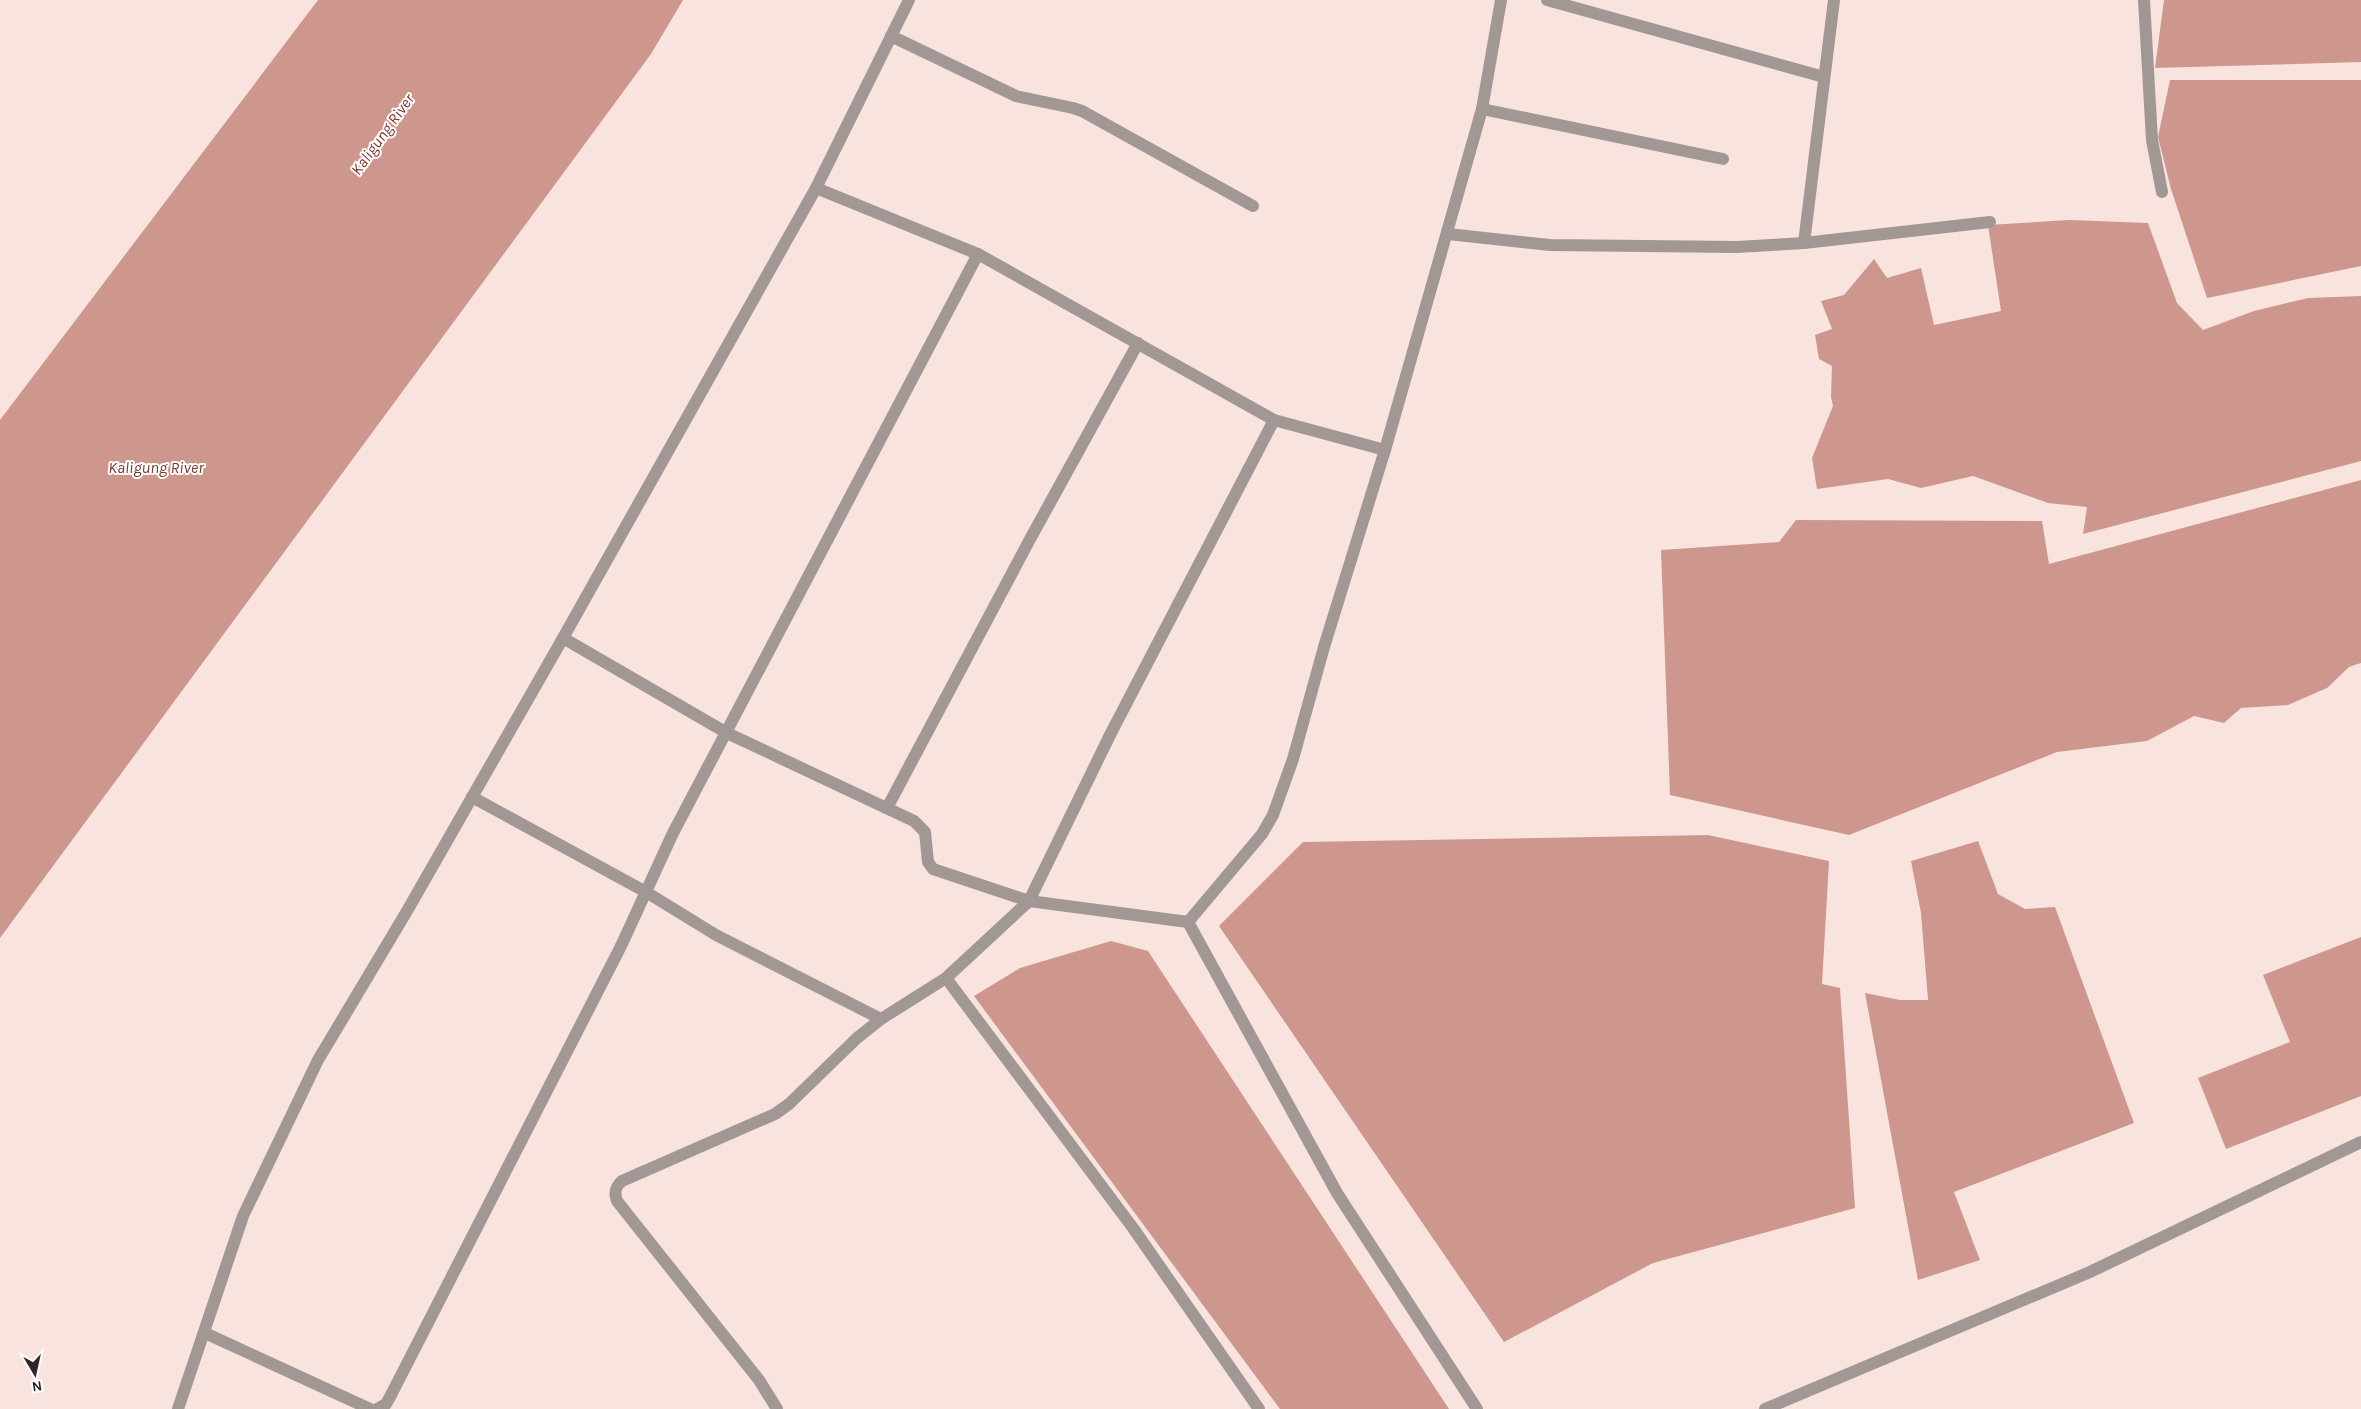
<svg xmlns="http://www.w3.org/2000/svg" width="2361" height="1409" font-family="Karla,sans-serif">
<rect width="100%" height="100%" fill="#f8e3df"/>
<g fill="#ce978e">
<path d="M 318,0 L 683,0 L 651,54 L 0,938 L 0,420 Z"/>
<path d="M 2164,0 L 2361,0 L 2361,62 L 2155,68 Z"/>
<path d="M 2170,80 L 2361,80 L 2361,266 L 2207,298 L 2171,189 L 2158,137 Z"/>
<path d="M 2070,220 L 2148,223 L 2177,303 L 2203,330 L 2254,311 L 2308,298 L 2361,296 L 2361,461 L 2083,534 L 2087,507 L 2048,503 L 1973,476 L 1921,488 L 1888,479 L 1817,489 L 1812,458 L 1833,406 L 1831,397 L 1832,366 L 1819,359 L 1815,335 L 1832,329 L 1821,301 L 1844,295 L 1874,259 L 1887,278 L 1921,268 L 1934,325 L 2001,311 L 1988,225 Z"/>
<path d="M 2361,480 L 2361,663 L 2349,667 L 2327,688 L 2288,705 L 2241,708 L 2224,723 L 2194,716 L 2147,741 L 2057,752 L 1849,835 L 1670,795 L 1661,550 L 1779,542 L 1796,520 L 2042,521 L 2049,564 Z"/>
<path d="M 1708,835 L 1829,861 L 1822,984 L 1840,988 L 1855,1208 L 1653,1263 L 1504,1342 L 1219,926 L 1303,842 Z"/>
<path d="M 1978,841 L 1998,894 L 2025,909 L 2055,907 L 2134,1123 L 1954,1192 L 1980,1260 L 1918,1280 L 1865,993 L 1900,1000 L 1928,1000 L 1921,913 L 1911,861 Z"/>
<path d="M 2361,937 L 2361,1096 L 2226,1149 L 2198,1078 L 2290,1042 L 2263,975 Z"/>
<path d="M 1111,941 L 1148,951 L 1449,1409 L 1280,1409 L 974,996 L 1020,968 Z"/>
</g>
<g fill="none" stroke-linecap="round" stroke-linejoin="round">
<g stroke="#a19896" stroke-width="12">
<path d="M 1547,0 L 1824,77"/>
<path d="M 2144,0 L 2152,140 L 2162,192"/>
<path d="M 891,36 L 1016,96 L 1073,108 L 1082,111 L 1253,206"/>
<path d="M 1482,109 L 1723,159"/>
<path d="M 1448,234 L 1550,245 L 1737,247 L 1804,243 L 1990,222"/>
<path d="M 1804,243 L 1834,0"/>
<path d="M 1274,420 L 1385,450"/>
<path d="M 563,638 L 727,733 L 914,821 L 925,832 L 928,862 L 933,869 L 1029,901 L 1188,922 L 1262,834 L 1273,815 L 1293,759 L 1324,647 L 1385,450 L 1482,109 L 1501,0"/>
<path d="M 472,797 L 646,892 L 716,935 L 881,1019"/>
<path d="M 887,808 L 1029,541 L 1138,343"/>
<path d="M 1188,922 L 1337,1193 L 1477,1409"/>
<path d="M 946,978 L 1133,1228 L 1259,1409"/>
<path d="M 205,1333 L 370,1409"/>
<path d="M 178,1409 L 243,1216 L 318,1060 L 407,911 L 563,638 L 816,188 L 909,0"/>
<path d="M 377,1409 L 386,1404 L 390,1397 L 621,946 L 673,833 L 978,254"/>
<path d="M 777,1409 L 759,1380 L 617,1201 C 614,1193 615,1187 622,1181 L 775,1114 L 789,1104 L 857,1038 L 881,1019 L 946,978 L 1029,901 L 1111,733 L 1274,420 L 978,254 L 816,188"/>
<path d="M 1765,1409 L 2090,1272 L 2361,1142"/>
</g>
</g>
<g text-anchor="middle" stroke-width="4" stroke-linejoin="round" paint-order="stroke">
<g font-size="16" font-style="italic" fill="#7b362e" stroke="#fff">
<text transform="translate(382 134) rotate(-54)" y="6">Kaligung River</text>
<text x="156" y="473">Kaligung River</text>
</g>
</g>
<g transform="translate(35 1374) rotate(171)" stroke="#ffffff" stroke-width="4" paint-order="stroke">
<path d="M0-4L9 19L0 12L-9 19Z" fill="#2e2725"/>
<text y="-8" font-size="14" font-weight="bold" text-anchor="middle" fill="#2e2725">N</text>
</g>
</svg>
